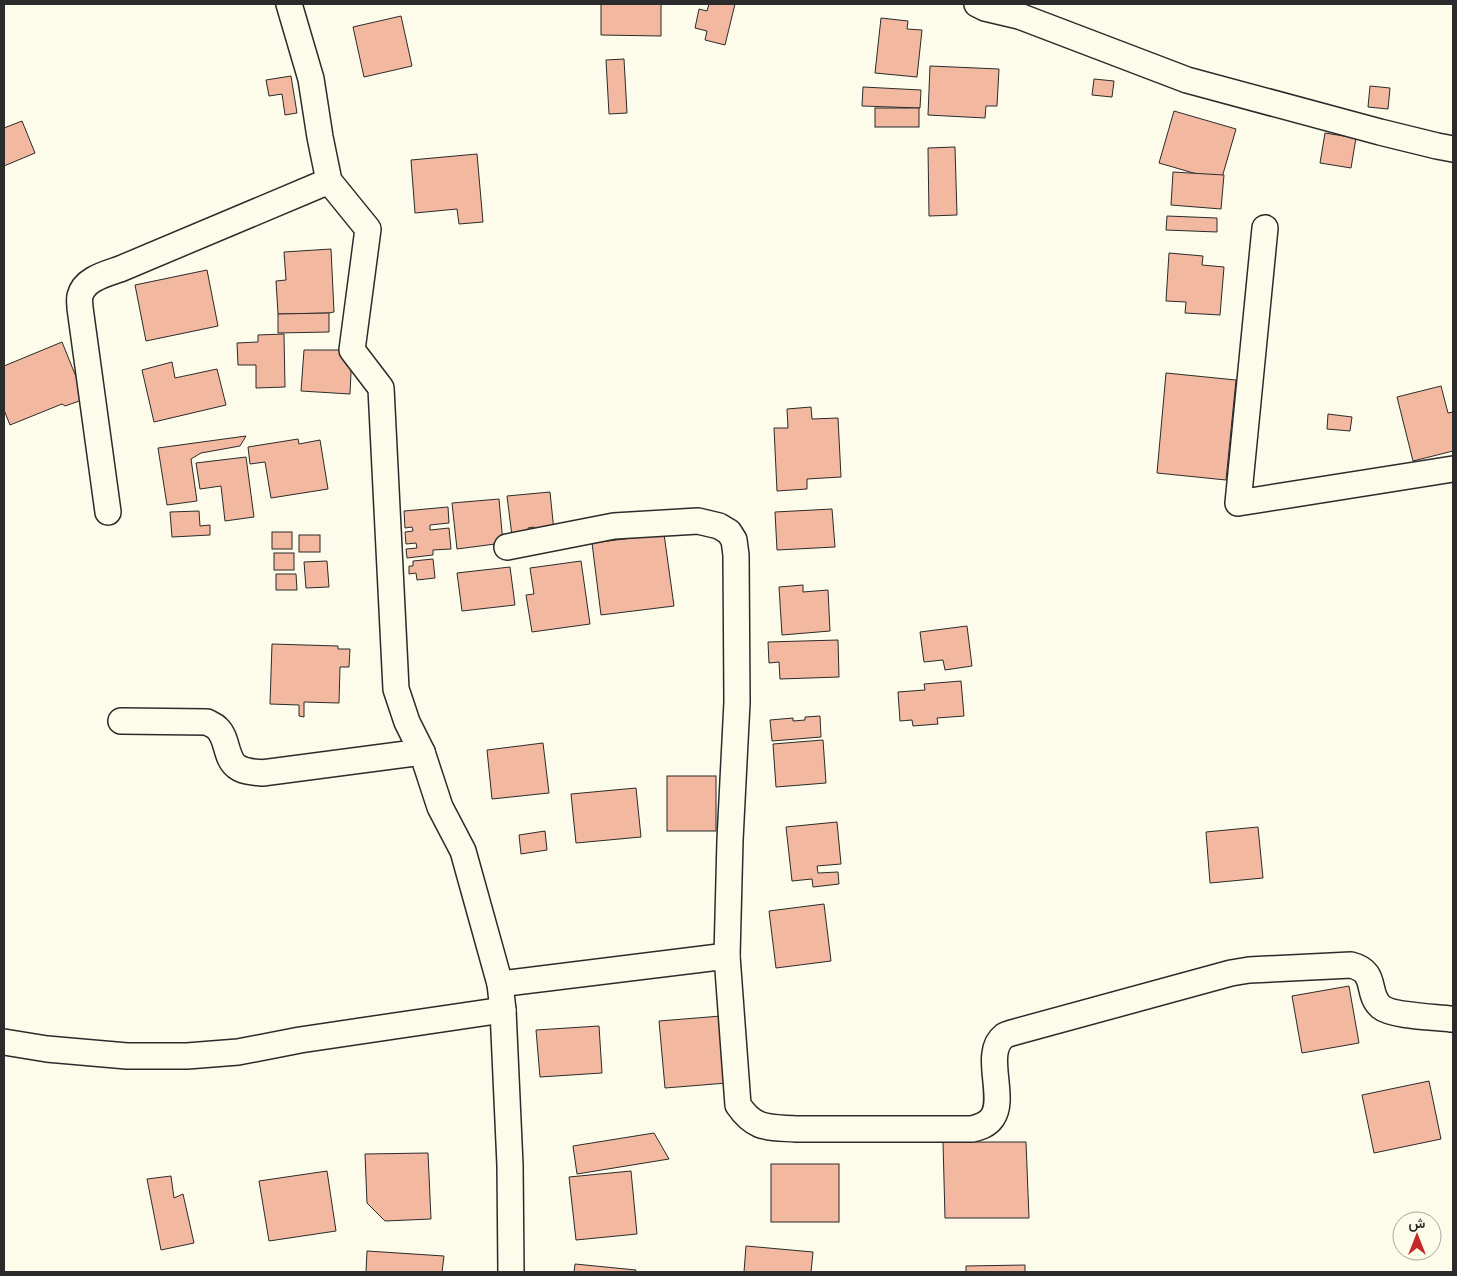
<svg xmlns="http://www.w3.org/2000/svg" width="1457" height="1276" font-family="'Noto Sans',Vazirmatn,sans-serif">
<rect width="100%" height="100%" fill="#fdfbea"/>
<g fill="#f2b8a0" stroke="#2b2b2b">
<path d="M 601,4 L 661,4 L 661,36 L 601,35 Z"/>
<path d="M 709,4 L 735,4 L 725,45 L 705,40 L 707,31 L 695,28 L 699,9 L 707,11 Z"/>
<path d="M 401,16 L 412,66 L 364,77 L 353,27 Z"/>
<path d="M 881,18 L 908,21 L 907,29 L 922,30 L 917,77 L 875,73 Z"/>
<path d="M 624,59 L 627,113 L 609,114 L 606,60 Z"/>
<path d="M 930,66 L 999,69 L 997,106 L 986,106 L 985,118 L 928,115 Z"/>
<path d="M 291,76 L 297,113 L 285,115 L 282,94 L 269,96 L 266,80 Z"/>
<path d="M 1094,79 L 1114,81 L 1112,97 L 1092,95 Z"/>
<path d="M 1370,86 L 1390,88 L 1388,109 L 1368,107 Z"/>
<path d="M 863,87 L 921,90 L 920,108 L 862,106 Z"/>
<rect x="875" y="108" width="44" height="19"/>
<path d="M 1174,111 L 1236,129 L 1221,181 L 1159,163 Z"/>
<path d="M 22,121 L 35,153 L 4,166 L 4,128 Z"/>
<path d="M 1325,133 L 1356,138 L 1351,168 L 1320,163 Z"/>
<path d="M 955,147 L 957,215 L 929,216 L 928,148 Z"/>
<path d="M 477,154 L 483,222 L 459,224 L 457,209 L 415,213 L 411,160 Z"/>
<path d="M 1173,172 L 1224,175 L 1221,209 L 1171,205 Z"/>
<path d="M 1167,216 L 1217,218 L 1217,232 L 1166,230 Z"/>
<path d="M 331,249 L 334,312 L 329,313 L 278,314 L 276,281 L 286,280 L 284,252 Z"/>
<path d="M 1169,253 L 1203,256 L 1202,265 L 1224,267 L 1220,315 L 1185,313 L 1186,302 L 1166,301 Z"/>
<path d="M 207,270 L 218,326 L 146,341 L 135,285 Z"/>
<path d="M 329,313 L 329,332 L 278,333 L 278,314 Z"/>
<path d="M 284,334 L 285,387 L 256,388 L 256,365 L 238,365 L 237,343 L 258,342 L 258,335 Z"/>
<path d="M 62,342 L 85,399 L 65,406 L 62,404 L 10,425 L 4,410 L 4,366 Z"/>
<path d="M 304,350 L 352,350 L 350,394 L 301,391 Z"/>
<path d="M 172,362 L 175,378 L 217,369 L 226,405 L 154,422 L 142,370 Z"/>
<path d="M 1166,373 L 1236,380 L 1226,480 L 1157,473 Z"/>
<path d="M 1441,386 L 1448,413 L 1453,412 L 1453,451 L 1413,461 L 1397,397 Z"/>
<path d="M 811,407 L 812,419 L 838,418 L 841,477 L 807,479 L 807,489 L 777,491 L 774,428 L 788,428 L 787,409 Z"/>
<path d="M 1328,414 L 1352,417 L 1350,431 L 1327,429 Z"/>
<path d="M 246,436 L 240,446 L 201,453 L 191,459 L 197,501 L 167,505 L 158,448 Z"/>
<path d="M 298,439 L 299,444 L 320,440 L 328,489 L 271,498 L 265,462 L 250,464 L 248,447 Z"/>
<path d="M 246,457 L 254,517 L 225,521 L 221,486 L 200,489 L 196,463 Z"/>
<path d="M 550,492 L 554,531 L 535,533 L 534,527 L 528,528 L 529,534 L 512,536 L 507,496 Z"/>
<path d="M 499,499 L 503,543 L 457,549 L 452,503 Z"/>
<path d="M 448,507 L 449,523 L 430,525 L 430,530 L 449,528 L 451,549 L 433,550 L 433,555 L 407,558 L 406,549 L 417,548 L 416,543 L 406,544 L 405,532 L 413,531 L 412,527 L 405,528 L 404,511 Z"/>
<path d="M 832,509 L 835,547 L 777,550 L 775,512 Z"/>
<path d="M 199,511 L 200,526 L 210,525 L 210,535 L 172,537 L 170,512 Z"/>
<rect x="272" y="532" width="20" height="17"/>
<path d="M 664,534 L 674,606 L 601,615 L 592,543 Z"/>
<rect x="299" y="535" width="21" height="17"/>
<rect x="274" y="553" width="20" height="17"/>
<path d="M 433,559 L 435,578 L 417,580 L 416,573 L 409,574 L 409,566 L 413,566 L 413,561 Z"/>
<path d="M 327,561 L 329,587 L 306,588 L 304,562 Z"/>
<path d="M 581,561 L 590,624 L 532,632 L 526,595 L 534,594 L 530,568 Z"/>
<path d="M 510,567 L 515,605 L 462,611 L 457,573 Z"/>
<path d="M 276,574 L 296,574 L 297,590 L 276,590 Z"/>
<path d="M 803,585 L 803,592 L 828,590 L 830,631 L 782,635 L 779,587 Z"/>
<path d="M 967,626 L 972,666 L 945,670 L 943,660 L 924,662 L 920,632 Z"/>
<path d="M 838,640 L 839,677 L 780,679 L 779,662 L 769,663 L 768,642 Z"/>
<path d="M 272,644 L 338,646 L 338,649 L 350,649 L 349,667 L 340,667 L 339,703 L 304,702 L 304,717 L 299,716 L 299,705 L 270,704 Z"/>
<path d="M 961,681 L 964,716 L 937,718 L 938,724 L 913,726 L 912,720 L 900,721 L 898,692 L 925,690 L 924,684 Z"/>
<path d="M 820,716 L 821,737 L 772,741 L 770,720 L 793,718 L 793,721 L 805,720 L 805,717 Z"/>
<path d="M 823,740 L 826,783 L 776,787 L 773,744 Z"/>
<path d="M 543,743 L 549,793 L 492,799 L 487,750 Z"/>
<rect x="667" y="776" width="49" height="55"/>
<path d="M 636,788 L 641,837 L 576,843 L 571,794 Z"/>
<path d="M 837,822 L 841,864 L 817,866 L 818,873 L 838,872 L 839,884 L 813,887 L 812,879 L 792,881 L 786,827 Z"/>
<path d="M 1258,827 L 1263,878 L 1210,883 L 1206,832 Z"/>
<path d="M 545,831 L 547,850 L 521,854 L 519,835 Z"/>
<path d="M 824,904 L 831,961 L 776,968 L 769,911 Z"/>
<path d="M 1349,986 L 1359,1043 L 1302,1053 L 1292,996 Z"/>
<path d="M 721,1016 L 727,1083 L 665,1088 L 659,1021 Z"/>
<path d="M 599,1026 L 602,1073 L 540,1077 L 536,1030 Z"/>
<path d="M 1429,1081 L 1441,1139 L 1374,1153 L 1362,1095 Z"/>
<path d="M 654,1133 L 669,1159 L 577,1174 L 573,1146 Z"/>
<path d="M 943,1142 L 1026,1142 L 1029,1218 L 945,1218 Z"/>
<path d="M 428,1153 L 431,1219 L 385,1221 L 367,1203 L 365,1154 Z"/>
<rect x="771" y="1164" width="68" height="58"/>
<path d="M 327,1171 L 336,1231 L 269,1241 L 259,1181 Z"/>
<path d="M 631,1171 L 637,1234 L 576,1240 L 569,1177 Z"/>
<path d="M 171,1176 L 174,1198 L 183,1194 L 194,1243 L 161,1250 L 147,1179 Z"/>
<path d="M 746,1246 L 813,1252 L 811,1272 L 744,1272 Z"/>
<path d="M 367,1251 L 444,1256 L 442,1272 L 366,1272 Z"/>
<path d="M 575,1264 L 636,1270 L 635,1272 L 574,1272 Z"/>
<path d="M 1025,1265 L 1025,1272 L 966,1272 L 966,1266 Z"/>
</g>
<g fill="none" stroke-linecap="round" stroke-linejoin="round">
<defs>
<g id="street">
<path d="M 289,4 L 311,79 L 320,137 L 329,181 L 368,229 L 352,350 L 381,388 L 396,689 L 407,722 L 422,752 L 440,807 L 463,851 L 500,984 L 503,1010 L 510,1165 L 511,1272"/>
<path d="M 977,4 L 985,8 L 1019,16 L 1187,80 L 1380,132 L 1437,146 L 1453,149"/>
<path d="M 1265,228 L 1238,503 L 1453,469"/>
<path d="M 108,512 L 80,308 C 80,305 79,299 80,296 C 84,279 106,274 120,269 L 329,181"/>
<path d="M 507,547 L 614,526 L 698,521 L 719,526 L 729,532 L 734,540 L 736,555 L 737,702 L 730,840 L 727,956 L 738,1105 C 755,1130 768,1127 796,1129 L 972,1129 C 980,1127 987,1125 992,1118 C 1007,1098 982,1053 1004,1036 C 1007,1034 1012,1033 1015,1032 L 1231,973 L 1249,970 L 1351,965 C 1379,972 1365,993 1381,1007 C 1392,1016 1436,1017 1451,1019"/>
<path d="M 121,721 L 207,722 C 210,724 214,725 217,728 C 228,738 225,757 236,766 C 243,772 254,772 262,773 L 422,752"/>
<path d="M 500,984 L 727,956"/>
<path d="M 4,1042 L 47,1049 L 127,1056 L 187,1056 L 238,1052 L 300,1040 L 503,1010"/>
</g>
</defs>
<use href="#street" stroke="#2b2b2b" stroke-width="28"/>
<use href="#street" stroke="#fdfbea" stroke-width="25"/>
</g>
<rect width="1457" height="1276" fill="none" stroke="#2b2b2b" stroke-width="10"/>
<g transform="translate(1417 1236)"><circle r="24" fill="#fdfbea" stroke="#a9a89e"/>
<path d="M0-4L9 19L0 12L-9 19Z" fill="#c62828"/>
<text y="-8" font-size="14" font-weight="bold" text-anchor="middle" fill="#2b2b2b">ش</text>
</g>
</svg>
